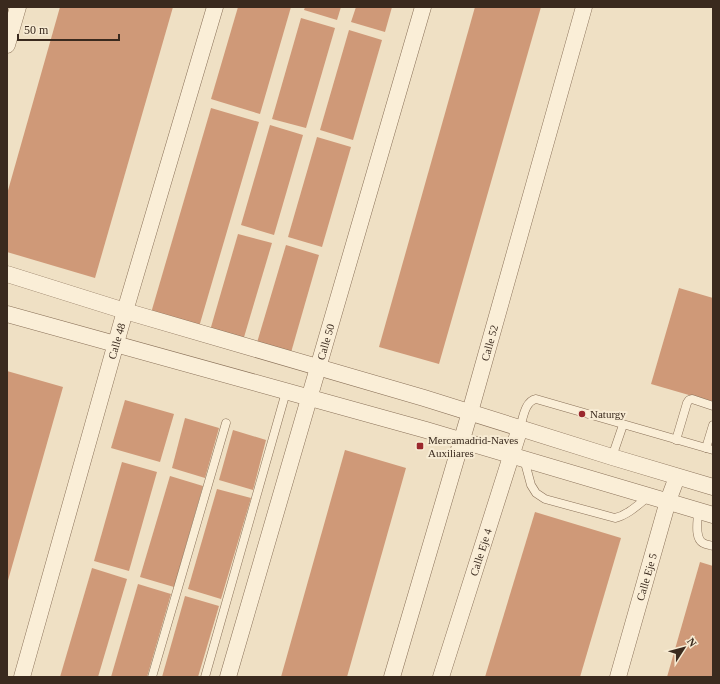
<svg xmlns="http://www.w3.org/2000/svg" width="720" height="684" font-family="Georgia,serif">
<rect width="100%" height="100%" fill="#efe0c4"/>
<g fill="#cf9978">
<path d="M 60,7 L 173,7 L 95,278 L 7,252 L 7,194 Z"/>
<path d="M 238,7 L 291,7 L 260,114 L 211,99 Z"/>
<path d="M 305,7 L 341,7 L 337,20 L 304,10 Z"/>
<path d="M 356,7 L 392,7 L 385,32 L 351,22 Z"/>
<path d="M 475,7 L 541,7 L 439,364 L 379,347 Z"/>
<path d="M 301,18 L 335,28 L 306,128 L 272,119 Z"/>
<path d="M 349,30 L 382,40 L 353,140 L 320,130 Z"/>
<path d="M 211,108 L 259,122 L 199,327 L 151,313 Z"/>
<path d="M 270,125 L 303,135 L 274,235 L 241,225 Z"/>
<path d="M 317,137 L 351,147 L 322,247 L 288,237 Z"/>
<path d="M 238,234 L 272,243 L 242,344 L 209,334 Z"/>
<path d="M 286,245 L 319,255 L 290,356 L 256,346 Z"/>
<path d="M 679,288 L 713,298 L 713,402 L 651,384 Z"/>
<path d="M 7,371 L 63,387 L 7,584 Z"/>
<path d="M 125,400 L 174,414 L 160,462 L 111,448 Z"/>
<path d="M 185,418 L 219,428 L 205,478 L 172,468 Z"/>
<path d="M 233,430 L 266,440 L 253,490 L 219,480 Z"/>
<path d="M 345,450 L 406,468 L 347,677 L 281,677 Z"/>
<path d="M 122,462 L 157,472 L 129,571 L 94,561 Z"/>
<path d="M 170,476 L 203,486 L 174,587 L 140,577 Z"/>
<path d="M 217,489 L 251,498 L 221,599 L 188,589 Z"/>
<path d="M 535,512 L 621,538 L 580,677 L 485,677 Z"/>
<path d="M 700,562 L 713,566 L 713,677 L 667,677 Z"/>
<path d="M 92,568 L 127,579 L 98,677 L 60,677 Z"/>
<path d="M 138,584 L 171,594 L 147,677 L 111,677 Z"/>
<path d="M 185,596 L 219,606 L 198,677 L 162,677 Z"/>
</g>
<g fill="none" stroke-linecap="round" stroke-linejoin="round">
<defs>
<g id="lane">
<path d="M 520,428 C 523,418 525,401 536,399 L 713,450"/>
<path d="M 676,440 L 687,403 L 689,400 L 692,399 L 713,406"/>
<path d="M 706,448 L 713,425"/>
<path d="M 612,457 L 623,425"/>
<path d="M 524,459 L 531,485 L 536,493 L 545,499 L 615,518 C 628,515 639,504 649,496"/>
<path d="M 698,511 C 698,520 694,538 703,543 C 706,545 710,545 713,546"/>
<path d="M 152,677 L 226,423"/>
<path d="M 205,677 L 286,392"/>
</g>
<g id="street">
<path d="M 7,45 L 18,7"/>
<path d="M 7,274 L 125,311 L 424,398 L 612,457 L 713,487"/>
<path d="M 7,314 L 426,430 L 713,515"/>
<path id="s1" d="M 22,677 L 125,311 L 215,7"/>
<path id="s2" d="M 228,677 L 423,7"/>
<path id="s3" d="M 392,677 L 470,412 L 584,7"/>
<path id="s4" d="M 441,677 L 520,428"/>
<path id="s5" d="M 618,677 L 668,501 L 677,477"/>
</g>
</defs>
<use href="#lane" stroke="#8a7159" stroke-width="9"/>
<use href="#street" stroke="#8a7159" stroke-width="17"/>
<use href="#lane" stroke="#faeed7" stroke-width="8"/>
<use href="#street" stroke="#faeed7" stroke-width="16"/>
</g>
<g fill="#9b282d" stroke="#f7ebd3" stroke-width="1.5">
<circle cx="582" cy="414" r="4"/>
<rect x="416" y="442" width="8" height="8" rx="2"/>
</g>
<g text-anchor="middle" stroke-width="4" stroke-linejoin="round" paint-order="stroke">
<g font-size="11" fill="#3a2a1e" stroke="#f7ebd3">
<text dy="4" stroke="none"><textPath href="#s1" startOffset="349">Calle 48</textPath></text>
<text dy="4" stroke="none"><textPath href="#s2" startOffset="349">Calle 50</textPath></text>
<text dy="4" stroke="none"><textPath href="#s3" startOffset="348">Calle 52</textPath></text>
<text dy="4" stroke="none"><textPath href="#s4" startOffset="131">Calle Eje 4</textPath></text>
<text dy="4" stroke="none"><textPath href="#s5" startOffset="104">Calle Eje 5</textPath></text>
</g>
<g font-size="11" fill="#3a2a1e" stroke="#f7ebd3" text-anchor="start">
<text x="590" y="418">Naturgy</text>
<text x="428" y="444">Mercamadrid-Naves<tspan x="428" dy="13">Auxiliares</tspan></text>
</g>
</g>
<rect width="720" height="684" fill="none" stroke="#3a2a1e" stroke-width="16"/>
<g transform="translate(684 648) rotate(54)" stroke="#f7ebd3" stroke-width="3" paint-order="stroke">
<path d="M0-3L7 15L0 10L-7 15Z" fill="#3a2a1e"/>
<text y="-6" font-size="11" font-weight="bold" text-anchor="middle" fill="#3a2a1e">N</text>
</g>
<path d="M18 34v6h101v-6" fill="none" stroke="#3a2a1e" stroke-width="2"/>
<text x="24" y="34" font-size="12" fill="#3a2a1e" stroke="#f7ebd3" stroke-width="3" paint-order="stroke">50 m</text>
</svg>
